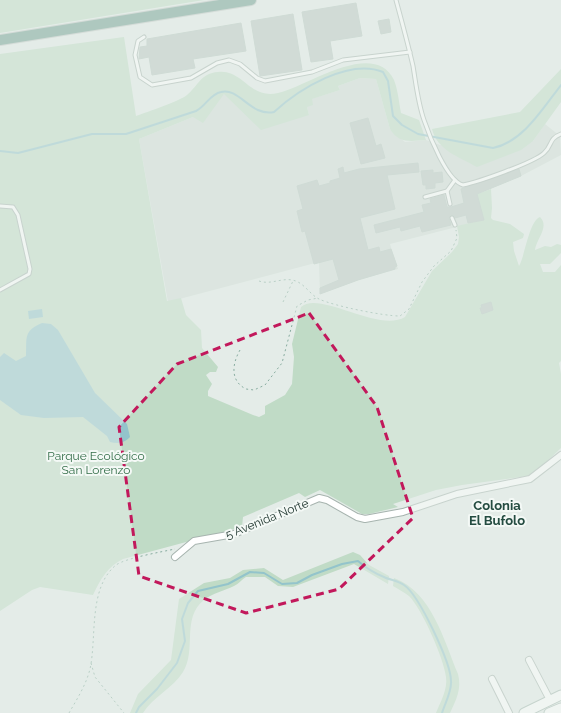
<svg xmlns="http://www.w3.org/2000/svg" width="561" height="713" font-family="Raleway,sans-serif">
<rect width="100%" height="100%" fill="#e4ece8"/>
<path fill="#d2dcd7" d="M 360,78 L 376,79 L 390,129 L 405,142 L 426,140 L 440,145 L 533,141 L 545,124 L 560,136 L 561,155 L 521,176 L 477,194 L 484,220 L 390,244 L 398,269 L 358,280 L 320,294 L 319,262 L 168,302 L 139,139 L 193,117 L 224,94 L 309,115 L 307,107 L 311,99 L 340,90 L 338,86 Z"/>
<g fill="#c0dbc6">
<path d="M 0,0 L 204,0 L 0,33 Z"/>
<path d="M 124,37 L 136,116 C 147,112 180,101 187,95 C 198,86 201,73 218,72 C 243,69 250,100 278,93 C 306,87 374,38 394,80 C 398,90 399,103 401,113 L 419,120 L 426,140 C 411,141 399,144 390,129 L 376,79 L 360,78 L 338,86 L 340,90 L 312,99 L 313,105 L 307,107 L 309,115 L 261,130 L 224,94 L 203,123 L 193,117 L 139,139 L 167,301 L 181,298 L 186,315 L 201,330 L 202,348 L 218,367 L 216,372 L 210,372 L 206,375 L 212,384 L 208,391 L 208,396 L 253,415 L 259,417 L 265,414 L 265,406 L 285,395 L 292,384 L 294,357 L 292,344 L 301,307 C 319,290 378,333 405,317 L 432,271 L 452,252 L 458,244 L 459,237 L 457,226 L 483,220 L 477,194 L 491,189 L 492,208 L 491,218 L 493,220 L 510,224 L 524,234 L 523,238 L 513,242 L 514,251 L 519,266 C 525,256 529,221 540,217 C 550,227 536,239 535,250 L 545,246 L 551,247 L 557,244 L 561,245 L 561,253 L 550,264 L 540,264 L 543,272 L 555,272 L 561,265 L 561,361 L 559,363 L 561,374 L 561,448 L 539,469 L 528,476 L 462,485 L 436,490 L 393,504 L 398,507 L 369,514 L 362,514 L 320,490 L 305,497 L 299,493 L 243,517 L 242,527 L 123,559 C 108,566 100,580 93,595 L 40,587 L 32,590 L 0,611 L 0,54 Z"/>
<path d="M 561,69 L 561,102 L 533,141 L 521,150 L 477,167 C 459,157 437,150 432,129 L 520,112 Z"/>
<path d="M 353,552 L 360,555 L 369,565 L 389,576 L 388,584 L 354,564 L 293,587 L 278,586 L 265,577 L 246,577 C 242,579 239,584 234,586 C 224,591 213,593 204,600 C 181,618 197,650 183,672 C 173,688 153,697 143,713 L 130,713 L 138,694 L 171,660 L 179,599 L 204,583 L 230,578 L 243,570 L 264,568 L 283,580 Z"/>
<path d="M 394,578 C 432,592 444,641 458,674 C 462,689 456,700 450,713 L 436,713 C 440,703 448,689 446,677 C 444,659 422,609 409,596 C 404,592 398,589 393,586 Z"/>
</g>
<g fill="#93c4cb">
<path d="M 42,309 L 43,317 L 29,319 L 28,311 Z"/>
<path d="M 42,323 L 51,324 L 58,330 L 95,393 L 127,424 L 130,437 C 124,443 119,444 110,442 L 107,436 L 83,417 L 44,418 L 21,415 L 0,400 L 0,357 L 4,353 L 16,361 L 26,356 C 27,338 23,331 42,323 Z"/>
</g>
<g fill="none" stroke-linecap="round" stroke-linejoin="round">
<g stroke="#93c4cb" stroke-width="2">
<path d="M 0,151 L 18,153 L 92,134 L 126,134 L 196,111 C 206,106 210,94 221,92 C 239,87 251,117 274,112 C 299,89 349,58 383,72 L 388,81 L 393,116 L 402,125 L 418,134 L 493,148 C 523,142 543,108 561,85"/>
<path d="M 136,713 L 139,707 L 157,689 L 177,663 L 185,641 L 182,619 L 188,603 L 198,591 L 228,584 L 250,572 L 264,573 L 282,584 L 297,583 L 312,575 L 342,564 L 358,561 C 366,568 374,573 384,577 C 390,580 399,581 404,585 C 419,595 451,663 451,681 C 452,691 445,703 442,713"/>
</g>
</g>
<g fill="#bac6c1" stroke="#b7c5bf">
<path d="M 356,3 L 362,36 L 330,41 L 333,59 L 311,62 L 302,12 Z"/>
<path d="M 293,14 L 302,70 L 260,76 L 251,21 Z"/>
<path d="M 389,19 L 391,32 L 381,34 L 378,21 Z"/>
<path d="M 241,23 L 246,51 L 193,59 L 195,68 L 152,75 L 149,57 L 139,59 L 140,47 L 147,46 L 147,39 Z"/>
<path d="M 368,118 L 376,146 L 381,144 L 385,158 L 361,164 L 350,123 Z"/>
<path d="M 418,163 L 419,172 L 387,175 L 395,209 L 360,218 L 368,250 L 379,247 L 380,252 L 391,249 L 397,266 L 395,267 L 395,269 L 358,280 L 320,294 L 320,288 L 339,280 L 333,259 L 314,264 L 305,231 L 302,232 L 297,211 L 303,209 L 297,186 L 317,180 L 319,186 L 330,183 L 330,181 L 340,178 L 338,169 L 343,167 L 344,173 L 359,169 Z"/>
<path d="M 519,169 L 521,176 L 477,194 L 484,220 L 468,223 L 466,215 L 455,218 L 452,215 L 449,218 L 451,225 L 422,232 L 420,226 L 401,231 L 400,227 L 376,233 L 374,225 L 424,212 L 422,205 L 431,203 L 430,199 L 444,195 L 447,207 L 451,207 L 464,203 L 461,189 Z"/>
<path d="M 433,170 L 433,173 L 442,172 L 443,182 L 435,183 L 435,188 L 426,189 L 426,185 L 423,185 L 421,171 Z"/>
<path d="M 491,302 L 493,310 L 482,314 L 480,308 L 482,308 L 481,305 Z"/>
</g>
<g fill="none" stroke-linecap="round" stroke-linejoin="round">
<defs>
<g id="lane">
<path d="M 396,0 C 402,22 408,44 413,66 C 416,84 418,103 424,120 C 429,135 447,181 463,185 C 478,182 533,163 544,153 C 553,145 548,139 561,134"/>
<path d="M 144,37 L 138,41 L 135,55 L 140,77 L 152,85 L 191,78 L 217,63 L 229,60 L 240,64 L 257,78 L 265,81 L 312,72 L 343,60 L 410,52"/>
<path d="M 447,191 L 450,204"/>
<path d="M 425,197 L 447,191 L 455,180"/>
<path d="M 0,206 L 13,207 L 18,215 L 30,269 L 29,274 L 0,290"/>
<path d="M 452,218 L 455,225"/>
</g>
<g id="street">
<path d="M 175,557 L 194,541 L 234,534 L 319,498 L 327,500 L 357,517 L 365,519 L 403,512 L 457,494 L 530,479 L 561,455"/>
<path d="M 529,660 L 550,700"/>
<path d="M 492,679 L 509,713"/>
</g>
<g id="secondary">
<path d="M 524,713 L 561,695"/>
<path d="M 549,713 L 561,708"/>
</g>
<path id="primary" d="M 0,40 L 251,0"/>
</defs>
<use href="#lane" stroke="#a7b4af" stroke-width="5"/>
<use href="#street" stroke="#a7b4af" stroke-width="8"/>
<use href="#secondary" stroke="#a4b6af" stroke-width="11"/>
<use href="#primary" stroke="#c2c8c6" stroke-width="12"/>
<g stroke="#88aca0" stroke-width="1" stroke-dasharray="2 3" stroke-linecap="butt">
<path d="M 259,281 C 270,285 281,278 292,280 C 304,282 309,294 319,299 C 334,306 383,316 400,316 L 409,309 L 422,282 L 434,266 L 451,251 L 457,238 L 456,230"/>
<path d="M 283,302 L 293,281"/>
<path d="M 240,350 C 232,364 230,381 246,389 L 254,390 L 265,385 L 282,363 L 297,306 L 308,300 L 318,298"/>
<path d="M 91,663 L 95,677 L 124,713"/>
<path d="M 69,713 C 77,699 86,685 90,669 C 97,637 88,588 116,565 C 126,558 161,552 175,549"/>
</g>
<use href="#lane" stroke="#fff" stroke-width="3"/>
<use href="#street" stroke="#fff" stroke-width="6"/>
<use href="#secondary" stroke="#fff" stroke-width="9"/>
<use href="#primary" stroke="#6e9c8f" stroke-width="10"/>
</g>
<path d="M0 0H561V713H0ZM 309,313 L 377,407 L 413,518 L 339,589 L 246,613 L 139,576 L 119,427 L 177,364 Z" fill="#e4ece8" fill-opacity=".55" fill-rule="evenodd"/>
<path fill="none" stroke="#c2185b" stroke-width="3" stroke-dasharray="8 5" stroke-linejoin="round" d="M 309,313 L 377,407 L 413,518 L 339,589 L 246,613 L 139,576 L 119,427 L 177,364 Z"/>
<g text-anchor="middle" stroke-width="4" stroke-linejoin="round" paint-order="stroke">
<g font-size="12" fill="#346e49" stroke="#f4f9f6">
<text x="96" y="460">Parque Ecológico<tspan x="96" dy="14">San Lorenzo</tspan></text>
</g>
<g font-size="12" fill="#263c35" stroke="#f4f9f6">
<text transform="translate(267 519) rotate(-22)" y="4">5 Avenida Norte</text>
</g>
<g font-size="13" font-weight="bold" fill="#244c41" stroke="#f4f9f6">
<text x="497" y="510">Colonia<tspan x="497" dy="15">El Bufolo</tspan></text>
</g>
</g>
</svg>
